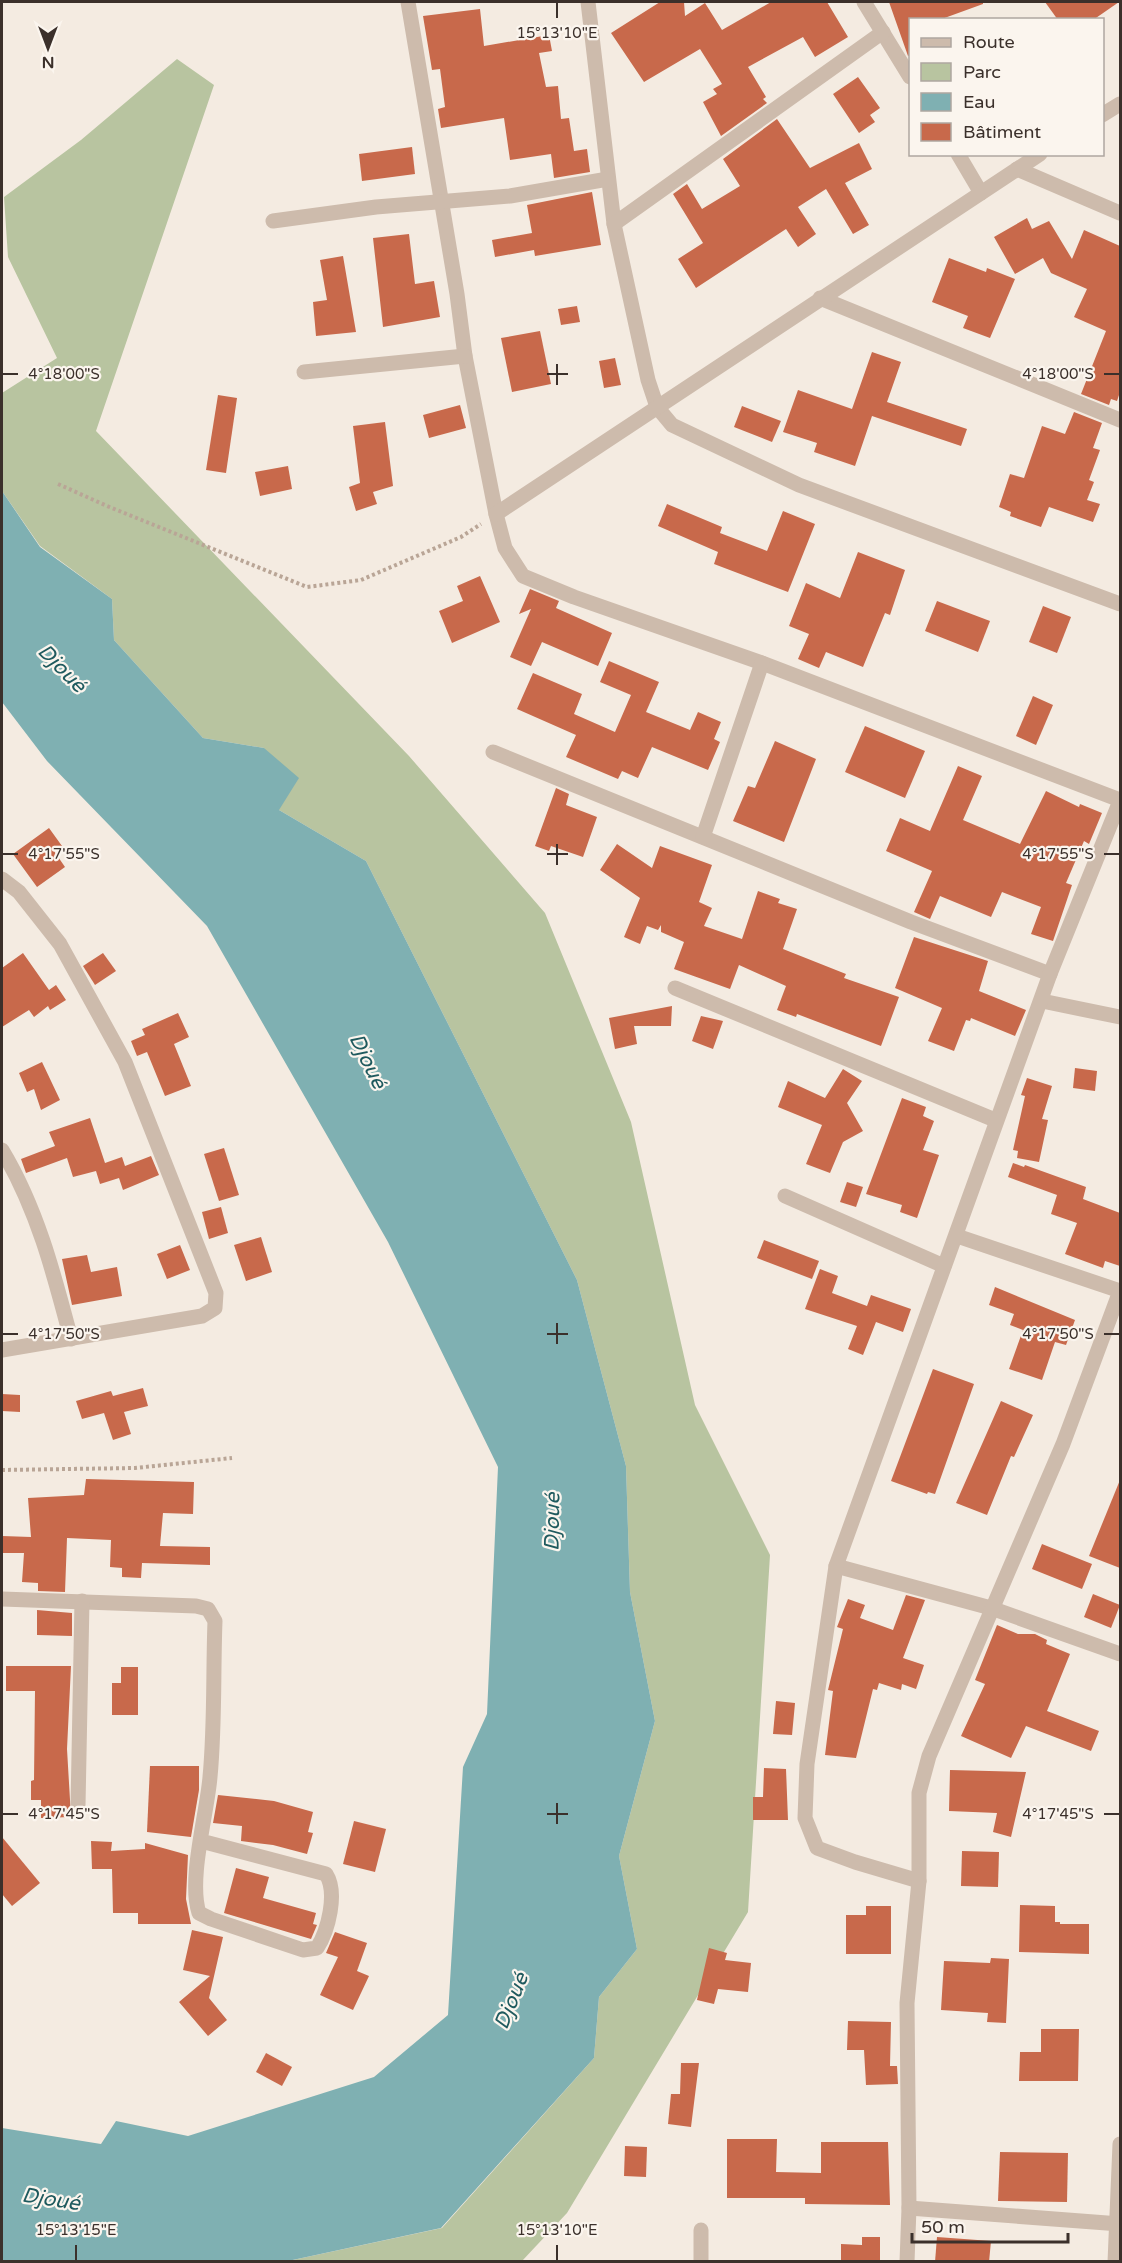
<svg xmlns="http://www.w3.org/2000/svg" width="1122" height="2263" font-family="'Varela Round',sans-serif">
<rect width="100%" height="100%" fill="#f4ebe1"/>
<path fill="#b8c4a0" d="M 177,59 L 214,85 L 96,431 L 409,756 L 545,913 L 631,1122 L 695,1405 L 770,1555 L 748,1912 L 567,2213 L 522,2261 L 288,2261 L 442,2228 L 594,2058 L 599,1997 L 637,1949 L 619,1856 L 655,1721 L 630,1592 L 626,1466 L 577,1280 L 366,861 L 279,810 L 264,748 L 203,738 L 114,640 L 112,599 L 40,546 L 2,491 L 2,393 L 57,358 L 8,257 L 4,197 L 81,140 Z"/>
<path fill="#7fb0b2" d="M 2,491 L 40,547 L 112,599 L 114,640 L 203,738 L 264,748 L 299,778 L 279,810 L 366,861 L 577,1280 L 626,1466 L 630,1592 L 655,1721 L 619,1856 L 637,1949 L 599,1997 L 594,2058 L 441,2228 L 288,2261 L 2,2261 L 2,2128 L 101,2144 L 116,2121 L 188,2136 L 374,2077 L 448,2015 L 463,1767 L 487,1714 L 498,1467 L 388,1242 L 207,926 L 47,761 L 2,702 Z"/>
<g fill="#c8694b">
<path d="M 660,2 L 684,2 L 685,16 L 705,3 L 722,30 L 771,2 L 827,2 L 848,37 L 815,57 L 803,37 L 748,67 L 766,97 L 763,99 L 767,103 L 721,136 L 703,102 L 717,94 L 713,89 L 722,84 L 700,49 L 644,82 L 611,33 Z"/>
<path d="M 889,2 L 983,2 L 983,4 L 939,20 L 910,20 L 910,55 L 908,56 Z"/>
<path d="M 1045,2 L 1119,2 L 1093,20 L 1058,20 Z"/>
<path d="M 480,9 L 484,46 L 549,35 L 552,51 L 539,53 L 546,87 L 558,86 L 561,119 L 569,118 L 574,151 L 587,149 L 590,172 L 554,178 L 551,154 L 510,160 L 504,118 L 441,128 L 438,109 L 445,107 L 440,69 L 432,70 L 423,16 Z"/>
<path d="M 858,77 L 880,108 L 870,115 L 875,122 L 859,133 L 833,94 Z"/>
<path d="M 777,119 L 810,168 L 859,143 L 872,169 L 845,183 L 869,225 L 853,234 L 826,189 L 798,207 L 816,234 L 798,247 L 786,229 L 696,288 L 678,259 L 703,243 L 673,194 L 687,184 L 702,209 L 740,186 L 723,159 Z"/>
<path d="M 412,147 L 415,174 L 362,181 L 359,154 Z"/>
<path d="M 592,192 L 601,245 L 535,256 L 534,250 L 495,257 L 492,240 L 532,233 L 527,205 Z"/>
<path d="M 1027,218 L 1032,229 L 1049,221 L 1072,259 L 1084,230 L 1120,246 L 1120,392 L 1117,401 L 1111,399 L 1109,405 L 1081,394 L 1106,331 L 1074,317 L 1087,289 L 1051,273 L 1043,258 L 1015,274 L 994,237 Z"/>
<path d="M 409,234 L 415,284 L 434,281 L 440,317 L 383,327 L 373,238 Z"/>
<path d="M 343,256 L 356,332 L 316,336 L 313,302 L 327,300 L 320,260 Z"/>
<path d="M 949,258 L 986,272 L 987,268 L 1015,279 L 990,338 L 963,328 L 968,316 L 932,302 Z"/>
<path d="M 577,306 L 580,322 L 561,325 L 558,309 Z"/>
<path d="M 540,331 L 551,384 L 512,392 L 501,338 Z"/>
<path d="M 872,352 L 901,362 L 887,402 L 967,429 L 961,446 L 872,416 L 855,466 L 814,452 L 817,443 L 783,432 L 798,390 L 852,409 Z"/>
<path d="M 615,358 L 621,385 L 604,388 L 599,361 Z"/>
<path d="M 218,395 L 237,398 L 226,473 L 206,470 Z"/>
<path d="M 460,405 L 466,428 L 429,438 L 423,415 Z"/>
<path d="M 742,406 L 781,421 L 772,442 L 734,427 Z"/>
<path d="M 1074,412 L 1102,423 L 1093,448 L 1100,450 L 1089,480 L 1094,482 L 1087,500 L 1100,504 L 1093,522 L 1049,507 L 1041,527 L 1010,516 L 1011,512 L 999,507 L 1010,474 L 1024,478 L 1042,426 L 1065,434 Z"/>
<path d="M 385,422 L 393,486 L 373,492 L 377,504 L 356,511 L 349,487 L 360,483 L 353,426 Z"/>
<path d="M 288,466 L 292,489 L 260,496 L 255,472 Z"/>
<path d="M 667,504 L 722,527 L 720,533 L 767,551 L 783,511 L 815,524 L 788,592 L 714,564 L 718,552 L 658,526 Z"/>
<path d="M 858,552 L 905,570 L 890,615 L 885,613 L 863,667 L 826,652 L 819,668 L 798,659 L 809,634 L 789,626 L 806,583 L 840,598 Z"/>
<path d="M 480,576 L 500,622 L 452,643 L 439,611 L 463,601 L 457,586 Z"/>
<path d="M 530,589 L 559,601 L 556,608 L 612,633 L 598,666 L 542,642 L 531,666 L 510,657 L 531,609 L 519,614 Z"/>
<path d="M 937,601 L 990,621 L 978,652 L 925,631 Z"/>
<path d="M 1043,606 L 1071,617 L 1057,653 L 1029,642 Z"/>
<path d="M 609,661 L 659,682 L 646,712 L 690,730 L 698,712 L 721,722 L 714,739 L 720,742 L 708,770 L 652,747 L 638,778 L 622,771 L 618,779 L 566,757 L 576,735 L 517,709 L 533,673 L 582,694 L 574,714 L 615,732 L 631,695 L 600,682 Z"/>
<path d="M 1033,696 L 1053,705 L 1036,745 L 1016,736 Z"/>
<path d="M 865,726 L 925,751 L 905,798 L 845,772 Z"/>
<path d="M 775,741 L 816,759 L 784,842 L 733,821 L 748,786 L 755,788 Z"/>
<path d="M 958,766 L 982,776 L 963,820 L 1020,844 L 1046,791 L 1079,807 L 1080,804 L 1102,813 L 1089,844 L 1084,841 L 1066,883 L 1072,885 L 1053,941 L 1031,934 L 1041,907 L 1002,892 L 991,917 L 940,896 L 930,919 L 914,912 L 932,871 L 886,851 L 900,818 L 930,831 Z"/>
<path d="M 556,788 L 569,794 L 566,805 L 597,817 L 583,857 L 551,846 L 549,851 L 535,846 Z"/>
<path d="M 49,828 L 62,846 L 54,851 L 65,867 L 37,887 L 13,854 Z"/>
<path d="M 617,844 L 652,868 L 660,846 L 712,865 L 699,902 L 712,908 L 704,926 L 742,939 L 758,891 L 780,899 L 778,903 L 797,909 L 783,949 L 846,974 L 844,978 L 899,997 L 881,1046 L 797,1014 L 796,1017 L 777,1010 L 786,986 L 739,965 L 730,989 L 674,969 L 684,942 L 661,932 L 661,925 L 658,930 L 647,926 L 640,944 L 624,937 L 640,898 L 600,870 Z"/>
<path d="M 914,937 L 988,961 L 979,991 L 1026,1010 L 1015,1036 L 971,1018 L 970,1021 L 966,1020 L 954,1051 L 928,1041 L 942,1008 L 895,988 Z"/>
<path d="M 23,953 L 49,990 L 56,985 L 66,1000 L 50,1010 L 48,1006 L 34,1017 L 29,1010 L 2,1027 L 2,968 Z"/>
<path d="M 103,953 L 116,971 L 95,985 L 83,966 Z"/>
<path d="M 672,1006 L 671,1026 L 634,1026 L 637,1044 L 615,1049 L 609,1018 Z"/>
<path d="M 178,1013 L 189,1037 L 174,1044 L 191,1086 L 165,1096 L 147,1052 L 137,1056 L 131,1041 L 145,1035 L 142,1029 Z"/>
<path d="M 701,1016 L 723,1021 L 713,1049 L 692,1041 Z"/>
<path d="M 42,1062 L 60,1100 L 41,1110 L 34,1089 L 27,1092 L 19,1073 Z"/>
<path d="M 1075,1068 L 1097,1071 L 1095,1091 L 1073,1088 Z"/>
<path d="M 843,1069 L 862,1081 L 847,1103 L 863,1131 L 843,1142 L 830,1173 L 806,1164 L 822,1125 L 778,1107 L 788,1081 L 825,1098 Z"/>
<path d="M 1027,1078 L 1052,1086 L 1042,1119 L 1048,1120 L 1039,1162 L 1017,1158 L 1018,1151 L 1013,1150 L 1025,1096 L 1021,1095 Z"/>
<path d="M 902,1098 L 926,1107 L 923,1116 L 934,1121 L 923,1150 L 939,1155 L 917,1218 L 900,1212 L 902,1205 L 866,1194 Z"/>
<path d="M 90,1118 L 105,1163 L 122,1157 L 125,1166 L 151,1156 L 159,1175 L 123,1190 L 119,1178 L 100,1184 L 96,1171 L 73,1177 L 67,1158 L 26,1173 L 21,1159 L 55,1146 L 49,1132 Z"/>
<path d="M 224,1148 L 239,1195 L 219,1201 L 204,1154 Z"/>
<path d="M 1013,1163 L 1024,1167 L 1025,1165 L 1086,1187 L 1083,1199 L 1120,1213 L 1120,1266 L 1105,1261 L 1103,1268 L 1065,1254 L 1077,1223 L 1051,1214 L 1057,1195 L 1008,1177 Z"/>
<path d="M 847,1182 L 863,1187 L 856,1207 L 840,1202 Z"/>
<path d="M 221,1207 L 228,1233 L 209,1239 L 202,1212 Z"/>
<path d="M 261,1237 L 272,1272 L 246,1281 L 234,1245 Z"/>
<path d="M 764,1240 L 819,1261 L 812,1279 L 757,1258 Z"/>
<path d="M 180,1245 L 190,1270 L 167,1279 L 157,1254 Z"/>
<path d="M 87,1255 L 91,1272 L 117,1267 L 122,1296 L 72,1305 L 62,1259 Z"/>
<path d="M 820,1269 L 838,1276 L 832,1293 L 867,1306 L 871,1295 L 911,1309 L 903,1332 L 876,1322 L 863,1355 L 848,1349 L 857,1326 L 805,1309 Z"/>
<path d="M 995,1287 L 1075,1320 L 1066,1345 L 1055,1342 L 1042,1380 L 1009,1369 L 1023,1330 L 1010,1325 L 1014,1314 L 989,1305 Z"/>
<path d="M 933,1369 L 974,1384 L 935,1494 L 928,1492 L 927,1494 L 891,1481 Z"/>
<path d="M 143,1388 L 148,1406 L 124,1412 L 131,1434 L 113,1440 L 104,1413 L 82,1419 L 76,1401 L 111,1391 L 113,1396 Z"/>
<path d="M 2,1394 L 20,1395 L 20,1412 L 2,1411 Z"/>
<path d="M 1001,1401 L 1033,1415 L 1014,1457 L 1011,1456 L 987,1515 L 956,1503 Z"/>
<path d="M 86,1479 L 194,1482 L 193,1514 L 163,1513 L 160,1546 L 210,1547 L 210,1565 L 142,1563 L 141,1578 L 122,1577 L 122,1568 L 110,1567 L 111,1540 L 67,1538 L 65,1592 L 38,1591 L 38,1583 L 22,1582 L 24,1553 L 2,1553 L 2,1536 L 31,1537 L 28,1498 L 84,1495 Z"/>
<path d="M 1120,1480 L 1120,1568 L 1089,1556 Z"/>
<path d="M 1042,1544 L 1092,1564 L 1082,1589 L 1032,1569 Z"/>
<path d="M 1093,1594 L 1120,1605 L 1111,1628 L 1084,1617 Z"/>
<path d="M 906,1595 L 925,1600 L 903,1658 L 924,1665 L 916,1689 L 902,1684 L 901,1690 L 879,1683 L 877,1690 L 873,1689 L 856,1758 L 825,1755 L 833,1691 L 828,1690 L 843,1629 L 837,1627 L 848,1599 L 865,1605 L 860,1618 L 893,1630 Z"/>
<path d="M 37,1610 L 72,1613 L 72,1636 L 37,1635 Z"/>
<path d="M 997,1625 L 1018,1634 L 1035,1634 L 1047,1640 L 1046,1644 L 1070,1654 L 1047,1711 L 1099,1731 L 1091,1751 L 1026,1726 L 1011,1758 L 961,1736 L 985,1684 L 975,1680 Z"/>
<path d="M 6,1666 L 71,1666 L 67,1749 L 71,1817 L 41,1818 L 41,1800 L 31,1800 L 31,1781 L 34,1780 L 35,1691 L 6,1691 Z"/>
<path d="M 121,1667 L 138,1667 L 138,1715 L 112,1715 L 112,1683 L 121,1683 Z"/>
<path d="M 776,1701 L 795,1703 L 792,1735 L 773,1734 Z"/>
<path d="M 150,1766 L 199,1766 L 199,1790 L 191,1837 L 147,1832 Z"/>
<path d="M 764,1768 L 786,1769 L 788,1820 L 753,1820 L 753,1797 L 763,1797 Z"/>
<path d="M 950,1770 L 1026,1772 L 1011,1837 L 993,1832 L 997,1813 L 949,1811 Z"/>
<path d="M 218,1795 L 274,1801 L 313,1812 L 308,1832 L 313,1833 L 307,1854 L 273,1845 L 241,1841 L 242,1826 L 213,1823 Z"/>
<path d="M 354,1821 L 386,1829 L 375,1872 L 343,1864 Z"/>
<path d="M 2,1837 L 40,1883 L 12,1906 L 2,1894 Z"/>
<path d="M 91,1841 L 112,1842 L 111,1851 L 145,1849 L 145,1843 L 188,1855 L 186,1899 L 191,1924 L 138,1924 L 138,1913 L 113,1913 L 112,1869 L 92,1869 Z"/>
<path d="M 962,1851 L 999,1852 L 998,1887 L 961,1886 Z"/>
<path d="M 236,1868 L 269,1877 L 263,1898 L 316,1913 L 313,1924 L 317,1925 L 311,1939 L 224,1913 Z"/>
<path d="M 1020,1905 L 1055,1906 L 1055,1922 L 1060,1922 L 1060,1924 L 1089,1924 L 1089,1954 L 1019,1952 Z"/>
<path d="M 866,1906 L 891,1906 L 891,1954 L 846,1954 L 846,1915 L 866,1915 Z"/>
<path d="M 192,1930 L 223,1937 L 209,1998 L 227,2020 L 208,2036 L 179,2002 L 210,1976 L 183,1970 Z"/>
<path d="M 335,1932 L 367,1943 L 357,1971 L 369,1976 L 353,2010 L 320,1995 L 338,1957 L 326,1953 Z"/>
<path d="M 709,1948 L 727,1953 L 725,1960 L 751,1963 L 748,1992 L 718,1989 L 714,2004 L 697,2000 Z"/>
<path d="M 991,1958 L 1009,1959 L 1006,2023 L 987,2022 L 988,2013 L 941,2010 L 944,1961 L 990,1963 Z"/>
<path d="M 848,2021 L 891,2022 L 890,2066 L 897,2066 L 898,2084 L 866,2085 L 864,2050 L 847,2050 Z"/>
<path d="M 1041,2029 L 1079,2029 L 1078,2081 L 1019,2081 L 1020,2052 L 1041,2052 Z"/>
<path d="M 266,2053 L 292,2067 L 282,2086 L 256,2072 Z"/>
<path d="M 681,2063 L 699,2063 L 691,2127 L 668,2124 L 671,2094 L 680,2094 Z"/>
<path d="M 727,2139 L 777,2139 L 776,2172 L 821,2173 L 821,2142 L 888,2142 L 890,2205 L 805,2204 L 805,2198 L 727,2198 Z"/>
<path d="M 625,2146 L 647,2147 L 646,2177 L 624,2176 Z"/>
<path d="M 1000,2152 L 1068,2153 L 1067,2202 L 998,2201 Z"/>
<path d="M 862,2237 L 880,2237 L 880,2261 L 841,2262 L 841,2244 L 862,2245 Z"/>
<path d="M 937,2237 L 991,2241 L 989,2262 L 935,2262 Z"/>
</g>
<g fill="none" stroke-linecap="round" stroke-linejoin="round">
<g stroke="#b9a596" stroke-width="4" stroke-dasharray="3 3" stroke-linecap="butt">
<path d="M 58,484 L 107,506 L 307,587 L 361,580 L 461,537 L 481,524"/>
<path d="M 2,1470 L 135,1468 L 232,1458"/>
</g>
<g stroke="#cdbbac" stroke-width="15">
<path d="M 408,2 L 457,294 L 465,356 L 496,514 L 505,548 L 523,576 L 574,597 L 762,663 L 1120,800"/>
<path d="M 588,2 L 614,224 L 648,380 L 657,407 L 672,425 L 799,485 L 1120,604"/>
<path d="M 864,2 L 910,77"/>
<path d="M 1102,115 L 1120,104"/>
<path d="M 958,154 L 981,193"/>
<path d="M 1017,169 L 1120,213"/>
<path d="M 273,221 L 376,207 L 510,196 L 608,179"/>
<path d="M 614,224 L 883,32"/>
<path d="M 820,298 L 1120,420"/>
<path d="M 304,372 L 465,356"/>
<path d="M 496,514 L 1040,154"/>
<path d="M 493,752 L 911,922 L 1050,974"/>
<path d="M 703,837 L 762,663"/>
<path d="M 2,879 L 19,892 L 60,944 L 125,1062 L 216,1293 L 215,1308 L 202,1316 L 2,1350"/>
<path d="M 675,988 L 995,1120"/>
<path d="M 1042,1001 L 1120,1017"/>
<path d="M 2,1150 C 37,1208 54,1274 71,1339"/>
<path d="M 785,1196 L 944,1266"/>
<path d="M 957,1236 L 1120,1291"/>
<path d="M 836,1566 L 991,1608 L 1120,1654"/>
<path d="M 2,1599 L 196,1606 L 208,1609 L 215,1621 C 213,1673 215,1725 210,1777 C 207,1814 188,1879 199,1913 L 211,1919 L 303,1950 L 317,1948 C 328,1931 338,1893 326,1874 L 201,1841"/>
<path d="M 78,1806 L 82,1601"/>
<path d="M 919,1881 L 855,1862 L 817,1848 L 805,1818 L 807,1764 L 836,1566 L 1050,974 L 1120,801"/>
<path d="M 909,2208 L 1120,2224"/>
<path d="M 701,2230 L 701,2262"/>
<path d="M 907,2262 L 909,2208 L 907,2003 L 919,1881 L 919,1793 L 929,1756 L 1063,1444 L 1120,1291"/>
<path d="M 1115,2262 L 1120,2144"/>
</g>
</g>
<path fill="none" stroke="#3b302b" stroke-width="2" d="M 557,3 L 557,18M 557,364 L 557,385M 3,374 L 18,374M 547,374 L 568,374M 1104,374 L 1119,374M 557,844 L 557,865M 3,854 L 18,854M 547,854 L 568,854M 1104,854 L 1119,854M 557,1323 L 557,1344M 3,1334 L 18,1334M 547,1334 L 568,1334M 1104,1334 L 1119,1334M 557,1803 L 557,1824M 3,1814 L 18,1814M 547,1814 L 568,1814M 1104,1814 L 1119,1814M 76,2245 L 76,2260M 557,2245 L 557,2260"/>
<g text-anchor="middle" stroke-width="4.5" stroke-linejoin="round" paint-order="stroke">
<g font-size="21" font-style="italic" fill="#1f5a5e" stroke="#fbf5ee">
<text transform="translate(62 668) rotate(45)" y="7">Djoué</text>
<text transform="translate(368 1061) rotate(64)" y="7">Djoué</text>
<text transform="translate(552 1522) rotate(-89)" y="7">Djoué</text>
<text transform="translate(511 2001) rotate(-68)" y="7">Djoué</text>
<text transform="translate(51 2199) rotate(9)" y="7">Djoué</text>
</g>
</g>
<g font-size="15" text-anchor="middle" fill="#3b302b" stroke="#fbf5ee" stroke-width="4.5" stroke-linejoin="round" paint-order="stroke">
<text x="557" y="38">15°13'10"E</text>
<text x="1058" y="379">4°18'00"S</text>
<text x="64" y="379">4°18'00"S</text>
<text x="1058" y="859">4°17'55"S</text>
<text x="64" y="859">4°17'55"S</text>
<text x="1058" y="1339">4°17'50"S</text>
<text x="64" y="1339">4°17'50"S</text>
<text x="1058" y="1819">4°17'45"S</text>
<text x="64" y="1819">4°17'45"S</text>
<text x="76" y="2235">15°13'15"E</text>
<text x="557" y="2235">15°13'10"E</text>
</g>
<rect width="1122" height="2263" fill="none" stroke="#3b302b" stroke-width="6"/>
<rect x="909" y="18" width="195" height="138" fill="#fbf5ee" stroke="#aea6a0" stroke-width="1.5"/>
<rect x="921" y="38" width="30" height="9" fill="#cdbbac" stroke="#aea6a0" stroke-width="1.5"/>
<text x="963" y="48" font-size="18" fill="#3b302b">Route</text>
<rect x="921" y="63" width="30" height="18" fill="#b8c4a0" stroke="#aea6a0" stroke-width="1.5"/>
<text x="963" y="78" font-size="18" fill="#3b302b">Parc</text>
<rect x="921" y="93" width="30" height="18" fill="#7fb0b2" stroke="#aea6a0" stroke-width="1.5"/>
<text x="963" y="108" font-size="18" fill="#3b302b">Eau</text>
<rect x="921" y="123" width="30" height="18" fill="#c8694b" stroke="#aea6a0" stroke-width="1.5"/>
<text x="963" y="138" font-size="18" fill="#3b302b">Bâtiment</text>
<g transform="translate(48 48) rotate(180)" stroke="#fbf5ee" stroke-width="4.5" paint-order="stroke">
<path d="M0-4.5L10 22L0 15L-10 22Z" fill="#3b302b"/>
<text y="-9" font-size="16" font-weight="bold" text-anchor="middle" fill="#3b302b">N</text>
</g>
<path d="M912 2233v9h156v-9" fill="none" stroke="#3b302b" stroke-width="3"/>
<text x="921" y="2233" font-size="18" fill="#3b302b" stroke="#fbf5ee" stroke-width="4.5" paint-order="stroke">50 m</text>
</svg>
